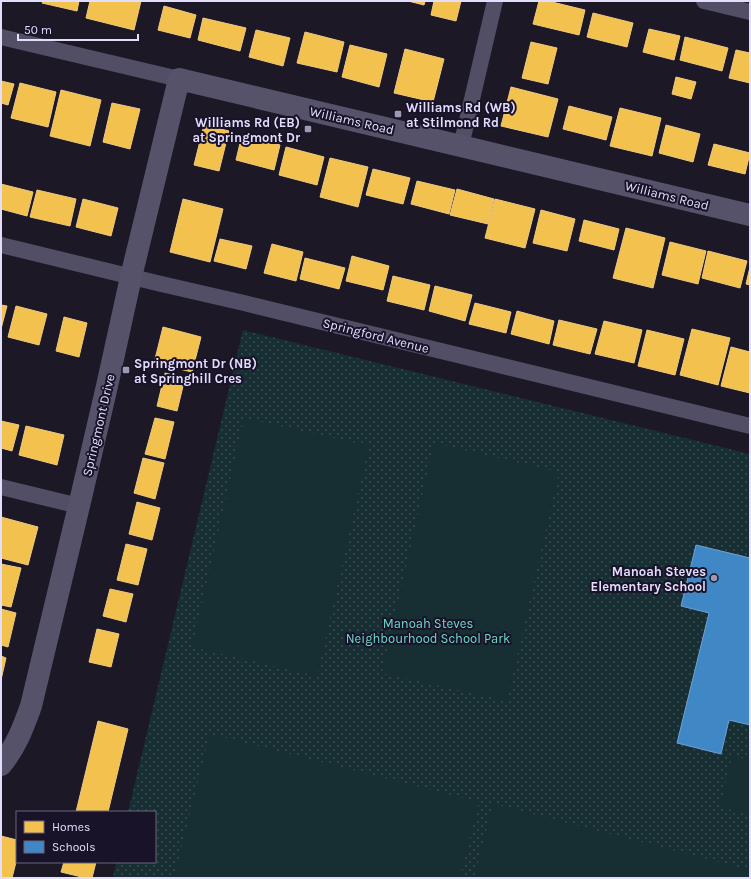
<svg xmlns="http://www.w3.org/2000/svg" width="751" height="879" font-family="Karla,sans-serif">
<defs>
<pattern id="grass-dots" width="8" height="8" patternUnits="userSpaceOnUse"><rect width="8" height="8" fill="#172e32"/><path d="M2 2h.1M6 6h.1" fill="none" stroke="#394c51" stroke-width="1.8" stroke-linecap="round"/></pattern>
</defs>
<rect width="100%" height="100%" fill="#1c1825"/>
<path fill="url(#grass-dots)" d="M 243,330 L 750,454 L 750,878 L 113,878 L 116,862 L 155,862 L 155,812 L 128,812 Z"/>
<g fill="#172e32">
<path d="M 244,418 L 369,446 L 317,676 L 192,647 Z"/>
<path d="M 434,443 L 559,472 L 507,701 L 382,673 Z"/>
<path d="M 210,734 L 479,802 L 460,878 L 174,878 Z"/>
<path d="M 732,756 L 750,760 L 750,805 L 748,814 L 720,807 Z"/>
<path d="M 493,804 L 750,870 L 750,878 L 474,878 Z"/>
</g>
<g fill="#f2c14e" stroke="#eeca82">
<path d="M 43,1 L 79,1 L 77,11 L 42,3 Z"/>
<path d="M 90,1 L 141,1 L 134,30 L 86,18 Z"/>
<path d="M 408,1 L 425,1 L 424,5 Z"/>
<path d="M 434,1 L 461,1 L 456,21 L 431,15 Z"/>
<path d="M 539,1 L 548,1 L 585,10 L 579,35 L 533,24 Z"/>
<path d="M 164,6 L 196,15 L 190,38 L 158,30 Z"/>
<path d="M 593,13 L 633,23 L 627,47 L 587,37 Z"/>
<path d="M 203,18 L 246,28 L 240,51 L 198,40 Z"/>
<path d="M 649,29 L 680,36 L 674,60 L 643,52 Z"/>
<path d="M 256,30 L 290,38 L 283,66 L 249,57 Z"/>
<path d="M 305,32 L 344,42 L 337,72 L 297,63 Z"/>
<path d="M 685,37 L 728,48 L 722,71 L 680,60 Z"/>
<path d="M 531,42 L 557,48 L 548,84 L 522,78 Z"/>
<path d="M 350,45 L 387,54 L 379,87 L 342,77 Z"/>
<path d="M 405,49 L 444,59 L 433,102 L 394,93 Z"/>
<path d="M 736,50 L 750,53 L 750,83 L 729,78 Z"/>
<path d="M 676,77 L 696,82 L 691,99 L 672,94 Z"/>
<path d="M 1,81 L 14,84 L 8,105 L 1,103 Z"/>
<path d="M 20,83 L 56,92 L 48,127 L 11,118 Z"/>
<path d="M 511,87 L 558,99 L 548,137 L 501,126 Z"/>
<path d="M 61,90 L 101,100 L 90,146 L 50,136 Z"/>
<path d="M 112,103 L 140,109 L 130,149 L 103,142 Z"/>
<path d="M 569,106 L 612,117 L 606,140 L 563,129 Z"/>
<path d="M 620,108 L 661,118 L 652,156 L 610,146 Z"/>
<path d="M 204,125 L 229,131 L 219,171 L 194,165 Z"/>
<path d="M 666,125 L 700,134 L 693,162 L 659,153 Z"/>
<path d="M 242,135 L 280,145 L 274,170 L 236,160 Z"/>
<path d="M 714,144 L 750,153 L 745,174 L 708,165 Z"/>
<path d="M 286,147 L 324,157 L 317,185 L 279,175 Z"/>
<path d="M 330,158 L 368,167 L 358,207 L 320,197 Z"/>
<path d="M 373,169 L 410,178 L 403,204 L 366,195 Z"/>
<path d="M 417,181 L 455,190 L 449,214 L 411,204 Z"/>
<path d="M 1,184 L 33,192 L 27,216 L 1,209 Z"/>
<path d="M 457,189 L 494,199 L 488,224 L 450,215 Z"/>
<path d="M 37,190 L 76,199 L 70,226 L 30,217 Z"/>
<path d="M 83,199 L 118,208 L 111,236 L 76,227 Z"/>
<path d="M 183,199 L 223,209 L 210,262 L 170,252 Z"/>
<path d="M 495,199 L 535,209 L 525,248 L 485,238 Z"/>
<path d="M 541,210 L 575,219 L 567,251 L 533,243 Z"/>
<path d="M 584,220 L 619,229 L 614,250 L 579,241 Z"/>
<path d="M 626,228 L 665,238 L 653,288 L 613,278 Z"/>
<path d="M 220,239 L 252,246 L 246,269 L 214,261 Z"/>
<path d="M 670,242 L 706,251 L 698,284 L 662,275 Z"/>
<path d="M 272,244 L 303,252 L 296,281 L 264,273 Z"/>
<path d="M 708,251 L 747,261 L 740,288 L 702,278 Z"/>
<path d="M 352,256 L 389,266 L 383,290 L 346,281 Z"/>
<path d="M 305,258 L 345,268 L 339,289 L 300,279 Z"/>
<path d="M 750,267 L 750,285 L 746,284 Z"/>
<path d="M 393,276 L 430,285 L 424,310 L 387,301 Z"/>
<path d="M 435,286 L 472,295 L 465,321 L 429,311 Z"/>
<path d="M 475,303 L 511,312 L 506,333 L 469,324 Z"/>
<path d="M 1,305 L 7,306 L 1,329 Z"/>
<path d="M 16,306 L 47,314 L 39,345 L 8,337 Z"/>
<path d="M 517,311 L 554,321 L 549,344 L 511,334 Z"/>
<path d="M 64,317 L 87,323 L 79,357 L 56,351 Z"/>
<path d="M 559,320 L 597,329 L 590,354 L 553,345 Z"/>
<path d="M 604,321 L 642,330 L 634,363 L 595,354 Z"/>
<path d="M 163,327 L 201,337 L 192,372 L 154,363 Z"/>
<path d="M 692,329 L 730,338 L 718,385 L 680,375 Z"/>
<path d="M 647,330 L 684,339 L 675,375 L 638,366 Z"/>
<path d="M 731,347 L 750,352 L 750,393 L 721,386 Z"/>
<path d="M 165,373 L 185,378 L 177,411 L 157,406 Z"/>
<path d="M 155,418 L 174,422 L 165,459 L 145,454 Z"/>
<path d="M 1,421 L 19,425 L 12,451 L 1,448 Z"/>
<path d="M 26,426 L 64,435 L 57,465 L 19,455 Z"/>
<path d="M 143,458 L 164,463 L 155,499 L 134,493 Z"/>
<path d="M 137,502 L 160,508 L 152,540 L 129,534 Z"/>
<path d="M 1,517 L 38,527 L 28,565 L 1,558 Z"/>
<path d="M 126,544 L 147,549 L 138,585 L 117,580 Z"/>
<path d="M 1,564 L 21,568 L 11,607 L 1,605 Z"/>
<path d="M 110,589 L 133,594 L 126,622 L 103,616 Z"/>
<path d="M 1,609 L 16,613 L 8,647 L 1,645 Z"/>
<path d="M 97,629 L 119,634 L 111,667 L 89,662 Z"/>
<path d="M 1,656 L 6,658 L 1,680 Z"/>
<path d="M 98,721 L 128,729 L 108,812 L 76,812 Z"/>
<path d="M 1,836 L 17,840 L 17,858 L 12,878 L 1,878 Z"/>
<path d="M 64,862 L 96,862 L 92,878 L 86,878 L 61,872 Z"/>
</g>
<path fill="#3f88c5" stroke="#70a2d6" d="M 696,545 L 750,558 L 750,725 L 729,720 L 721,754 L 677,743 L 709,613 L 681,606 Z"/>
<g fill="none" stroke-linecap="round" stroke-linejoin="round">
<g stroke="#524e65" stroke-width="16">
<path d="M 704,1 L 750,12"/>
<path d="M 1,37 L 179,79"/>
<path d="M 461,146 L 495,1"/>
<path d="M 1,245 L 157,283 L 244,303 L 750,426"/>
<path d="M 1,487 L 79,506"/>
</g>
<path stroke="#55526a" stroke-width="22" d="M 1,765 C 16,747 23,728 31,706 L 79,506 L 107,386 L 131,277 L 179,79 L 461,146 L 750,215"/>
</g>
<g fill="#9e99b1" stroke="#19132a" stroke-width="1.5">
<rect x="394" y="110" width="8" height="8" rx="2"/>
<rect x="304" y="125" width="8" height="8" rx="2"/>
<rect x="122" y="366" width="8" height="8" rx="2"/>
<circle cx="714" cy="578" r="4"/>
</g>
<g text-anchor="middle" stroke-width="4" stroke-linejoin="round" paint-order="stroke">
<g font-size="13" font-weight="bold" fill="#e4defd" stroke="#19132a" text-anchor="start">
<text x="406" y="112">Williams Rd (WB)<tspan x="406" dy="15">at Stilmond Rd</tspan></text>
<text x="300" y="127" text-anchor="end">Williams Rd (EB)<tspan x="300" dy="15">at Springmont Dr</tspan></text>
<text x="134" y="368">Springmont Dr (NB)<tspan x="134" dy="15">at Springhill Cres</tspan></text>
<text x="706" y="576" text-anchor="end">Manoah Steves<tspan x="706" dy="15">Elementary School</tspan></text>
</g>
<g font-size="13" fill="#e4defd" stroke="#19132a">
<text transform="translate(352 120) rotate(13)" y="5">Williams Road</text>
<text transform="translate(667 195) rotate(14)" y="5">Williams Road</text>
<text transform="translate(376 335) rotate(14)" y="5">Springford Avenue</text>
<text transform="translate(98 425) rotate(-77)" y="5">Springmont Drive</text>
</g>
<g font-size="13" fill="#6cdac9" stroke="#19132a">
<text x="428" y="628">Manoah Steves<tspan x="428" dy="15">Neighbourhood School Park</tspan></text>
</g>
</g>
<rect width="751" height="879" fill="none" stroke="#e4defd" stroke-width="4"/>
<rect x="16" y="811" width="140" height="52" fill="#19132a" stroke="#6a647e"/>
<rect x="24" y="821" width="20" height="12" fill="#f2c14e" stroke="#6a647e"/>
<text x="52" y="831" font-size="12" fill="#e4defd">Homes</text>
<rect x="24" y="841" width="20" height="12" fill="#3f88c5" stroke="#6a647e"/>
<text x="52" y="851" font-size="12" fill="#e4defd">Schools</text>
<path d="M18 34v6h120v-6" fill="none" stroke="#e4defd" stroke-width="2"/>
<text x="24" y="34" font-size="12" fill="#e4defd" stroke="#19132a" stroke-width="3" paint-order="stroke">50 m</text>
</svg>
